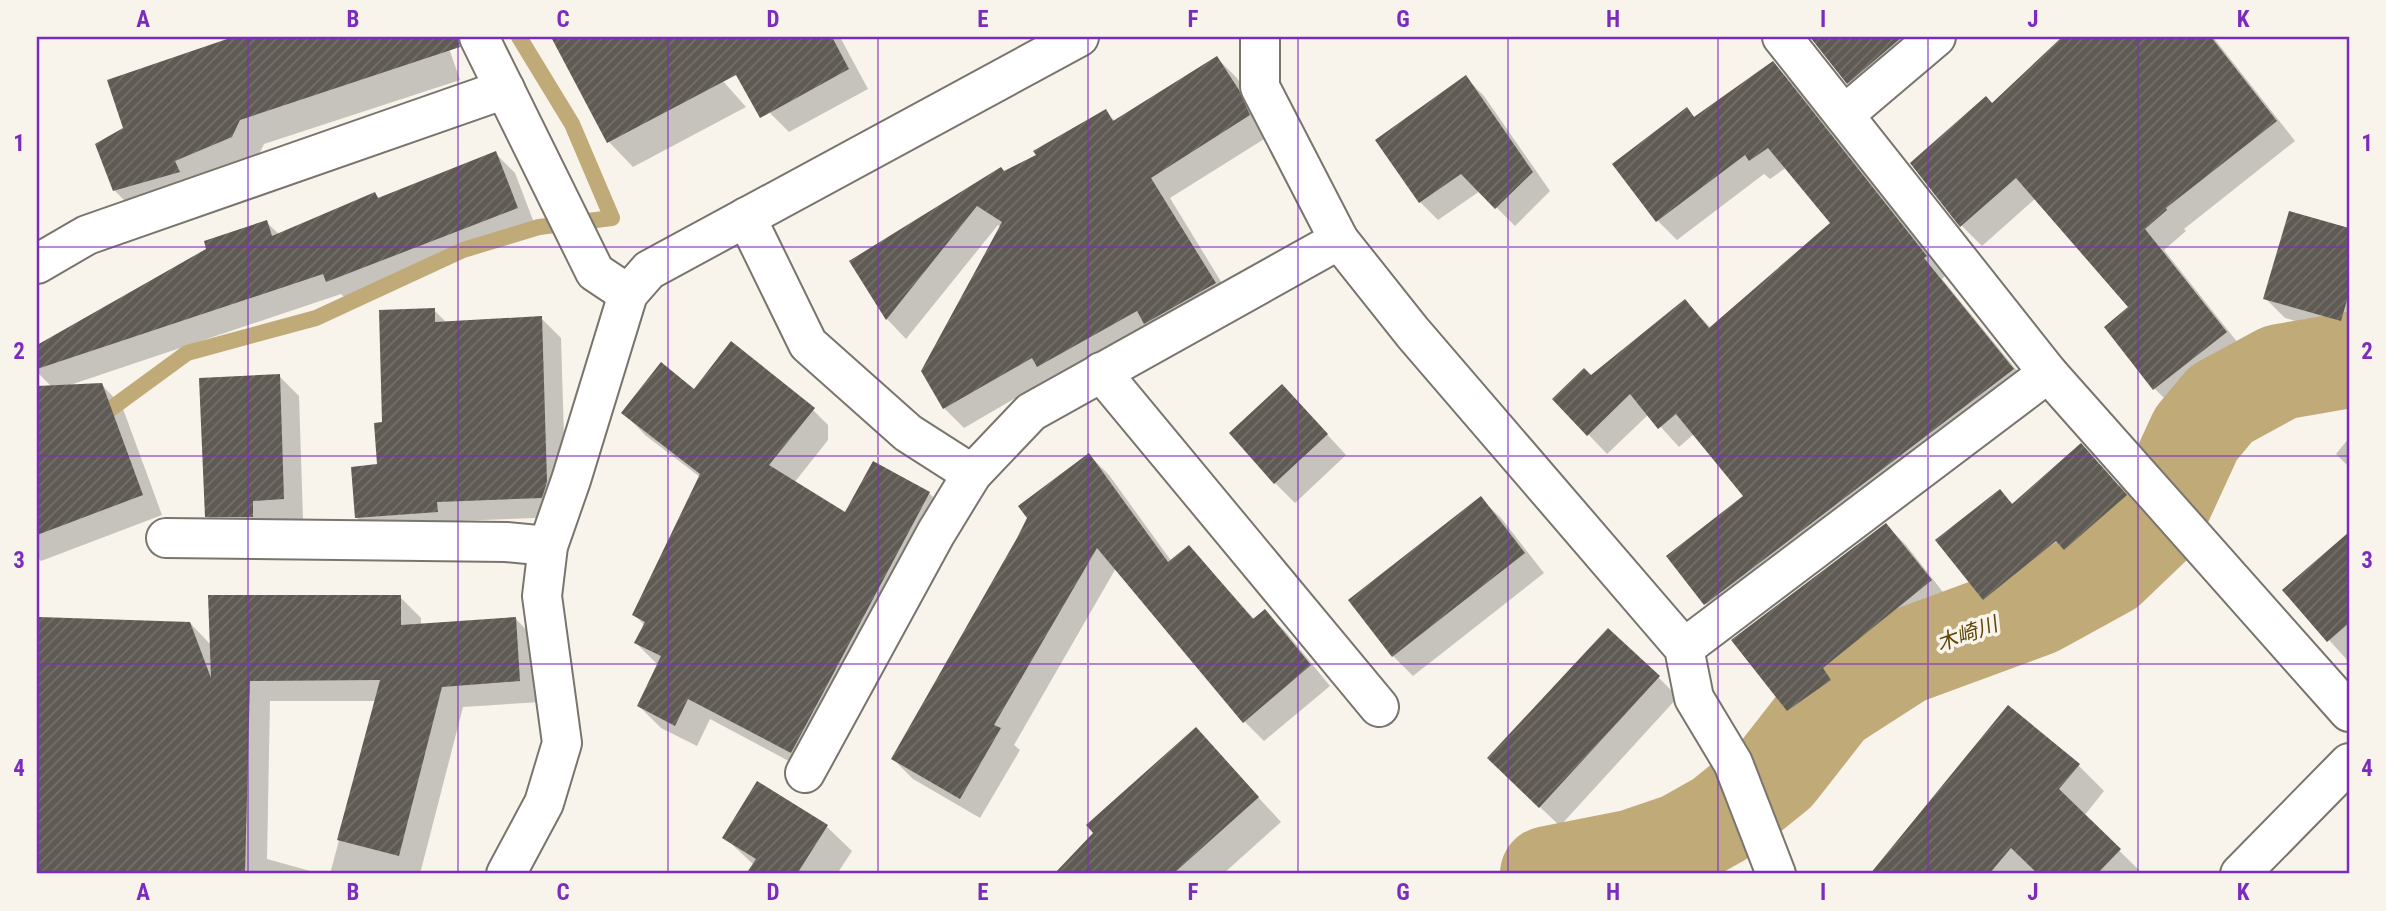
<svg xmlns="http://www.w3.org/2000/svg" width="2386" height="911" font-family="'Roboto Condensed','Noto Sans JP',sans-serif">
<defs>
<pattern id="building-hatch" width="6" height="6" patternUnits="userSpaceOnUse" patternTransform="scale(1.75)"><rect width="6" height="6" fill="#5f5b54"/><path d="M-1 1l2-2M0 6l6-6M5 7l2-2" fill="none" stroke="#73706a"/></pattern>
</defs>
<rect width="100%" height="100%" fill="#f8f4eb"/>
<g fill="#0003">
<path d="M 238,37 L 284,37 L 288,41 L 299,37 L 445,37 L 460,80 L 264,144 L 256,161 L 139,215 L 114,190 L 125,129 L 110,81 Z"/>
<path d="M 553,37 L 684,37 L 746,107 L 633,167 L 609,142 Z"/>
<path d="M 732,37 L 840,37 L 868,89 L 789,132 L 769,112 Z"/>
<path d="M 1812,37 L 1947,37 L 1868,102 L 1848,83 Z"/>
<path d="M 2064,37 L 2213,37 L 2295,141 L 2184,229 L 2186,231 L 2164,250 L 2246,353 L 2175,409 L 2155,389 L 2106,327 L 2131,307 L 2036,198 L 1982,246 L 1962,226 L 1912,164 L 1992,105 Z"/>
<path d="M 1217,58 L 1237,78 L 1258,112 L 1269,136 L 1170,198 L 1234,303 L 1058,386 L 1050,378 L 964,428 L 944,408 L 1001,227 L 998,225 L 906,339 L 887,319 L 852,261 L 1004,173 L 1038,155 L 1105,111 L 1116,122 Z"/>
<path d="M 1773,63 L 1792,83 L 1945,276 L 1942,279 L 2032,389 L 1725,623 L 1706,604 L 1668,556 L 1745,497 L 1694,434 L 1679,447 L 1649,414 L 1607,454 L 1588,434 L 1591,377 L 1685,301 L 1711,328 L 1832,223 L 1787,167 L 1770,179 L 1764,174 L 1677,240 L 1658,221 L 1614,164 L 1687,109 L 1695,118 Z"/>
<path d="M 1466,78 L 1484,96 L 1550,191 L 1515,226 L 1480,191 L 1438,220 L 1420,202 Z"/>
<path d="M 495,153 L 515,173 L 536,228 L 348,301 L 341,294 L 67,386 L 102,385 L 122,406 L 162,515 L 41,561 L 37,557 L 37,463 L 44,460 L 37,444 L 37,388 L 52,387 L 37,372 L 37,347 L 208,250 L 266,222 L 279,234 L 375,194 L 380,199 Z"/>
<path d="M 2290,213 L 2349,230 L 2349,336 L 2285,318 L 2265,298 Z"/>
<path d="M 434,310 L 447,323 L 541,318 L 561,338 L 566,503 L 561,517 L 456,521 L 457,531 L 377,538 L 357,518 L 379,466 L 384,424 Z"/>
<path d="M 279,376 L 299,396 L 303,519 L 272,520 L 226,536 L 206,516 Z"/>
<path d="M 694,391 L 806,403 L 828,425 L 828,440 L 794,483 L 846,514 L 873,464 L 929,493 L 951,515 L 813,774 L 710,719 L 697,746 L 661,728 L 639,706 L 658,665 L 636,643 L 645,626 L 634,614 L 700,477 L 645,435 L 624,413 Z"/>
<path d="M 1302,407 L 1346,455 L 1295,503 L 1275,483 Z"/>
<path d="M 2349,438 L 2349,467 L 2336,454 Z"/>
<path d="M 1089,455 L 1109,475 L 1172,562 L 1189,547 L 1255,620 L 1265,612 L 1285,631 L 1330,686 L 1264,741 L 1244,721 L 1116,568 L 1014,745 L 1020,750 L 980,818 L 913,779 L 893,759 Z"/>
<path d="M 2101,465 L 2145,515 L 2085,568 L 2077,561 L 2005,619 L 1985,599 L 1938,540 L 2000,491 L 2014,505 Z"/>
<path d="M 1481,499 L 1501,518 L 1544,573 L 1413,676 L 1393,656 Z"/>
<path d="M 1886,525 L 1906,545 L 1950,601 L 1841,688 L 1850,700 L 1808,729 L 1788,710 Z"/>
<path d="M 2349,534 L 2349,659 L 2348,661 L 2284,590 Z"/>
<path d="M 400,597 L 421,618 L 421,625 L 515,618 L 536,640 L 541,702 L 463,707 L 420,874 L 330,874 L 376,701 L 270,701 L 267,859 L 321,874 L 37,874 L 37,731 L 40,651 L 190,623 L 211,645 Z"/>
<path d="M 1658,677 L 1678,697 L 1560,826 L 1509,778 Z"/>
<path d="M 1196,730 L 1281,822 L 1223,874 L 1056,874 Z"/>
<path d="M 2078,765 L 2104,791 L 2084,816 L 2143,874 L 1901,874 L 1885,859 Z"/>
<path d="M 827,827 L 852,851 L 837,874 L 749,874 L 754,865 L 724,837 Z"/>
</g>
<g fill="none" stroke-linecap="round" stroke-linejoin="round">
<path stroke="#c0aa78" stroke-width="16" d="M 94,421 L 187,353 L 316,318 L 463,250 L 539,227 L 612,218 L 572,124 L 519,37"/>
<path stroke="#c0aa78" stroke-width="96" d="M 1548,874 L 1634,857 L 1681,841 L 1720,819 L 1777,773 L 1831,704 L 1904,657 L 2037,608 L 2108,569 L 2154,525 L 2196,434 L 2221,404 L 2280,372 L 2349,360"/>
</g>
<g fill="url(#building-hatch)">
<path d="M 233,37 L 457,37 L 460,47 L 240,120 L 232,137 L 175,161 L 180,172 L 113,191 L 95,144 L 123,128 L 107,80 Z"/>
<path d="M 551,37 L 832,37 L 849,69 L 760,118 L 736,75 L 607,143 Z"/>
<path d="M 1810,37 L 1902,37 L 1847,84 Z"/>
<path d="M 2062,37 L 2211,37 L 2277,121 L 2166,208 L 2167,210 L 2145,229 L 2227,332 L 2153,390 L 2104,327 L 2128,307 L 2016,178 L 1960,227 L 1910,163 L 1986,96 L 1992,103 Z"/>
<path d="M 1217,56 L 1239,90 L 1250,115 L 1151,178 L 1216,283 L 1144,324 L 1137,311 L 1037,367 L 1032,358 L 943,409 L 921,371 L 1002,222 L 977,206 L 886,320 L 849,261 L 1001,167 L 1004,171 L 1036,155 L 1033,151 L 1106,109 L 1113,121 Z"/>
<path d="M 1773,61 L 1927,256 L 1924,258 L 2014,369 L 1704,605 L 1666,556 L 1743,496 L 1676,414 L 1658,429 L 1630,394 L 1587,436 L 1552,399 L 1584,368 L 1591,375 L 1685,299 L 1709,328 L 1830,223 L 1768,148 L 1749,161 L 1745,155 L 1656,222 L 1612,164 L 1687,107 L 1694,117 Z"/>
<path d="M 1466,75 L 1533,172 L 1495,209 L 1461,174 L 1419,203 L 1375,140 Z"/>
<path d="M 496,151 L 518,208 L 326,282 L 323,274 L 37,369 L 37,345 L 206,249 L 204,241 L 267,220 L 272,236 L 375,192 L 378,198 Z"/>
<path d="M 2289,211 L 2349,228 L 2349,293 L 2341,321 L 2263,299 Z"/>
<path d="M 435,308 L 435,322 L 542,316 L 547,482 L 542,498 L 437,502 L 438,512 L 355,518 L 351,467 L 377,464 L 374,423 L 382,422 L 379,310 Z"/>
<path d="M 731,341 L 815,408 L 769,465 L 845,512 L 873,461 L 930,492 L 791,753 L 688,699 L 675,726 L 637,706 L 661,656 L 634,643 L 645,622 L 632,615 L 700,474 L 621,413 L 661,362 L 694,389 Z"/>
<path d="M 280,374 L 284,499 L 253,501 L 253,517 L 205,517 L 199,378 Z"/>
<path d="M 102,383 L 143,495 L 37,535 L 37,386 Z"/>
<path d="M 1282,384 L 1328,434 L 1274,484 L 1229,433 Z"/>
<path d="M 2081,443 L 2127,495 L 2064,550 L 2056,541 L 1983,600 L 1935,540 L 2000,489 L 2012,504 Z"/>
<path d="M 1089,453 L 1168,562 L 1189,545 L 1253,619 L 1265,609 L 1311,665 L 1243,723 L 1097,548 L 994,725 L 1001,728 L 960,799 L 891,759 L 1017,538 L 1027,518 L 1018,506 Z"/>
<path d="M 1481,496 L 1525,553 L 1392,657 L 1348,600 Z"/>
<path d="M 1886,523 L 1932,580 L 1823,668 L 1831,680 L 1787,711 L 1731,640 Z"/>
<path d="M 2349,532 L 2349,623 L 2327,642 L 2282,590 Z"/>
<path d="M 208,595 L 401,595 L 401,625 L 516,617 L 520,681 L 442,687 L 399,856 L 337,840 L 380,680 L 250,681 L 245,874 L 37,874 L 37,686 L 39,617 L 190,622 L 211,678 Z"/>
<path d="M 1608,628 L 1660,676 L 1539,808 L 1487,758 Z"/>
<path d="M 2008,705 L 2080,764 L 2059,789 L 2121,849 L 2097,874 L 2038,874 L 2011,848 L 1989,874 L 1870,874 Z"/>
<path d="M 1196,727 L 1259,797 L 1173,874 L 1054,874 L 1093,833 L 1086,825 Z"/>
<path d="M 757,781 L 828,825 L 797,874 L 746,874 L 756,859 L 722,838 Z"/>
</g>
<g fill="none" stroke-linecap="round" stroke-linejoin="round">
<defs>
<g id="minor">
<path d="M 479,37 L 595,272 L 628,294"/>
<path d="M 1260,37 L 1260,87 L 1339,240 L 1413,333 L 1684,648 L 1694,698 L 1733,763 L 1776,874"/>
<path d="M 1844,115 L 1936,37"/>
<path d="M 746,217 L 808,344 L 908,433 L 972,474"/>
<path d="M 37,264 L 87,235 L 505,89"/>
<path d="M 1101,372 L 1379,707"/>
<path d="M 2048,373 L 2349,712"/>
<path d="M 166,538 L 506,542 L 548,546"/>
<path d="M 1684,648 L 2048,373 L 1782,37"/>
<path d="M 805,773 L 936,533 L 972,474 L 1031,412 L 1339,240"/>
<path d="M 506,874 L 544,803 L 562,743 L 542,596 L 548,546 L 571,480 L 628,294 L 649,270 L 1079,37"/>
<path d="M 2240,874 L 2349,763"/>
</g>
</defs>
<use href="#minor" stroke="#79756d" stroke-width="42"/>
<use href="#minor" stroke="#fff" stroke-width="38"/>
</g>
<path fill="none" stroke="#7b2cbf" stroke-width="2" stroke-opacity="0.55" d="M 248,37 L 248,874M 458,37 L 458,874M 668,37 L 668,874M 878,37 L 878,874M 1088,37 L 1088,874M 1298,37 L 1298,874M 1508,37 L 1508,874M 1718,37 L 1718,874M 1928,37 L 1928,874M 2138,37 L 2138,874M 37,247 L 2349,247M 37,456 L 2349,456M 37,664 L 2349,664"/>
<g text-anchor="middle" stroke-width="7" stroke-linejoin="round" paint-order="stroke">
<g font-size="21" font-style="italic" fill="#5f4707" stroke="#f8f4eb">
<text transform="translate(1967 634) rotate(-20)" y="7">木崎川</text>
</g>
</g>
<rect width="2386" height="911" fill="none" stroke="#f8f4eb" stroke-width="77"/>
<rect x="38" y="38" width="2310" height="834" fill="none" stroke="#7b2cbf" stroke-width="2.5"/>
<g font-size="23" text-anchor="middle" font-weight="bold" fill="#7b2cbf">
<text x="143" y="27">A</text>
<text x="353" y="27">B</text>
<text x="563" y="27">C</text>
<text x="773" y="27">D</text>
<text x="983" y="27">E</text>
<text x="1193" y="27">F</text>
<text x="1403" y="27">G</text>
<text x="1613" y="27">H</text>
<text x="1823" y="27">I</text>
<text x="2033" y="27">J</text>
<text x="2243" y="27">K</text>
<text x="19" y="151">1</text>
<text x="2367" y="151">1</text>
<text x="19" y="359">2</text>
<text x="2367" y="359">2</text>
<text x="19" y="568">3</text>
<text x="2367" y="568">3</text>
<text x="19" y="776">4</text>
<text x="2367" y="776">4</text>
<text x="143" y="900">A</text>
<text x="353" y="900">B</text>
<text x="563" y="900">C</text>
<text x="773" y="900">D</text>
<text x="983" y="900">E</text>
<text x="1193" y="900">F</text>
<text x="1403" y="900">G</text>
<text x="1613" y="900">H</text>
<text x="1823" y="900">I</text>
<text x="2033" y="900">J</text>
<text x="2243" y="900">K</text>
</g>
</svg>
